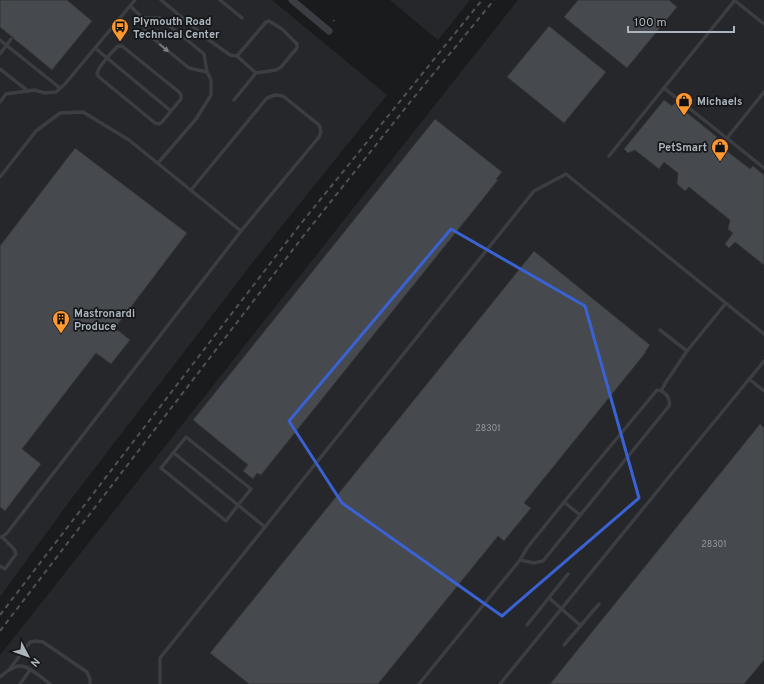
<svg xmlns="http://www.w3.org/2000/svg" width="764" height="684" font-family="Overpass,sans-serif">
<rect width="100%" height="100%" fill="#1a1b1d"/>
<g fill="#26272a">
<path d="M 0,0 L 272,0 L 387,95 L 257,257 L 72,498 L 0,597 Z"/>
<path d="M 390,0 L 470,0 L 438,40 Z"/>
<path d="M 518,0 L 764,0 L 764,684 L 0,684 L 0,655 Z"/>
</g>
<g fill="#46494d" stroke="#343539">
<path d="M 0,0 L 67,0 L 92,21 L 52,70 L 23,46 L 14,39 L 13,37 L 11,36 L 0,27 Z"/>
<path d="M 578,0 L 669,0 L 677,7 L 627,68 L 564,17 Z"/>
<path d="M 549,26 L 606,72 L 564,123 L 507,77 Z"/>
<path d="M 664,100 L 672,106 L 675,103 L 717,137 L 714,141 L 750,169 L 753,166 L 764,175 L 764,265 L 735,242 L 729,248 L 725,244 L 733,233 L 728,229 L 730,220 L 689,187 L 685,191 L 677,184 L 678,173 L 664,162 L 659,169 L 635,150 L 628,153 L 624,149 Z"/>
<path d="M 435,119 L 502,172 L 496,179 L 498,180 L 261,475 L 257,473 L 253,479 L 243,471 L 248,465 L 193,420 Z"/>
<path d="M 75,148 L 187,233 L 115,328 L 130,340 L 111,364 L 96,353 L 22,449 L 41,464 L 5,511 L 0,507 L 0,246 Z"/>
<path d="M 534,251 L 650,345 L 645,352 L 646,352 L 524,503 L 531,508 L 504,541 L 498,536 L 378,684 L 249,684 L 210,653 Z"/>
<path d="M 760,424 L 764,428 L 764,660 L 744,684 L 550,684 Z"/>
</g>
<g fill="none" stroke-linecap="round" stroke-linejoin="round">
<path stroke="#414549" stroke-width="1.5" stroke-dasharray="2 3" stroke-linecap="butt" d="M 333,20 L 337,23"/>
<g stroke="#3b3d42" stroke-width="3.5">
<path d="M 161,0 L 209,40 L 230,55 L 237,56 L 256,73 L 276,70 L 281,67 L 297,48 L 297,44 L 282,29 L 269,21 L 266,22 L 237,56"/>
<path d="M 220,0 L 242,18"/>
<path d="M 734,0 L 764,24"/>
<path d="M 130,6 L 143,18 L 160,18 L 204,54 L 207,72 L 211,80 L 211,95 L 196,119 L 158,163"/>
<path d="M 143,18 L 145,32 L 189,68 L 207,72"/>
<path d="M 0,40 L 60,88"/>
<path d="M 95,48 L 171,111 L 181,99 L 181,95 L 179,92 L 122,46 L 118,46 C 111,53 99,65 97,74 L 99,77 L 155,123 L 159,124 L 162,122 L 171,111"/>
<path d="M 0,54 L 11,39"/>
<path d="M 0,69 L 28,91"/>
<path d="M 664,88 L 764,168"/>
<path d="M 234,100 L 256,73"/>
<path d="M 0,102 L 6,94 L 34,90 L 45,93 L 56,92 L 65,84 L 135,0"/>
<path d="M 727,138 L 764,92"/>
<path d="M 609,156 L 735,0"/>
<path d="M 0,177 L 36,131 L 60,113 L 83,112 L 129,140 L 241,231 L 7,533 L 2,537 L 0,537"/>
<path d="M 191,190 L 267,98 L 275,95 L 283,96 L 319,125 L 321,131 L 319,137 L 241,231"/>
<path d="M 660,330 L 687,351"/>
<path d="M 749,379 L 764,391"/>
<path d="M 661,391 L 666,382 L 687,351 L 726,303"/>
<path d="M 174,453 L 238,505 L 251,489 L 186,437 L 161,468 L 226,521 L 238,505 L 265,527"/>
<path d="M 564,502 L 580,515"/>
<path d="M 0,566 L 5,569 L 16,554 L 14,549 L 2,537"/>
<path d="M 549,598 L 580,625"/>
<path d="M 527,625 L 568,574"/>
<path d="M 564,645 L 599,604"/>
<path d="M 9,670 L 30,642 L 36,641 L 43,642 L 87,672 L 90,679 L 90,684"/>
<path d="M 0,677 C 5,673 12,666 20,666 C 28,665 43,679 50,684"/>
<path d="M 20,684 L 30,670"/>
<path d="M 160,684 L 160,658 L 534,191 L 566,174 L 764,334"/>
<path d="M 419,684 L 520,560 L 527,548 L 564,502 L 657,390 C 665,391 671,398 669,406 L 543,561 L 534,563 L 520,560"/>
<path d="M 500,684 L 664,483 L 764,361"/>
</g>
<path stroke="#3b3d42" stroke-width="7" d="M 292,0 L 329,31"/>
<g stroke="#4e5257" stroke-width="2" stroke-dasharray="5 4" stroke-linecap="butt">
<path d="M 0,615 L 299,226 L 482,0"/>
<path d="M 0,631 L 301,239 L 411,101 L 494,0"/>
</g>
</g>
<defs><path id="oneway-solid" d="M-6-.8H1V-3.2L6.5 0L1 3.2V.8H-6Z"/></defs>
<use fill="#797e86" href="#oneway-solid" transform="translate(164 48) rotate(40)"/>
<path fill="none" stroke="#3a62d3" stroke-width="3" stroke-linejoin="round" d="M 451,229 L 585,306 L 639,498 L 502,616 L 342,503 L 289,421 Z"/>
<defs>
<symbol id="bus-pin" viewBox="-11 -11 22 30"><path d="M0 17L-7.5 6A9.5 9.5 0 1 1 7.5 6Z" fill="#ff9830" stroke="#151618"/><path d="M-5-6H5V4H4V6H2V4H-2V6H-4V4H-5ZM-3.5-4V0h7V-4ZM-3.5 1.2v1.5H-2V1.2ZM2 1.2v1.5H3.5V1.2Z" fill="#111"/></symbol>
<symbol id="shop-pin" viewBox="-11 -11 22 30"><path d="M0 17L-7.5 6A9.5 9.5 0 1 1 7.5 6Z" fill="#ff9830" stroke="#151618"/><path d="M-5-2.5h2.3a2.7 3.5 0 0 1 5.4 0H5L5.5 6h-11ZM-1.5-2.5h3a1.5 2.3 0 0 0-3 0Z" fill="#111"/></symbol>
<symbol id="building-pin" viewBox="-11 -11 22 30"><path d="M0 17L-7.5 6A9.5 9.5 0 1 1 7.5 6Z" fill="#ff9830" stroke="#151618"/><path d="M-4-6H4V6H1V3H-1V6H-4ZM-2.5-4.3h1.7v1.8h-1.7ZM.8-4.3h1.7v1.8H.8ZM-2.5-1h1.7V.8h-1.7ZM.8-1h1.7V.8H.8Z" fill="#111"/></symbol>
</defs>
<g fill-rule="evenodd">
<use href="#bus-pin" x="110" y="17" width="20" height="27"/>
<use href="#shop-pin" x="674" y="91" width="20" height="27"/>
<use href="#shop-pin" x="710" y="137" width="20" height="27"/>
<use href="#building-pin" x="51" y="309" width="20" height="27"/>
</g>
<g text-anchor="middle" stroke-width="3.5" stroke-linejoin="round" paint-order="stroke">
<g font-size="9" fill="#9299a1">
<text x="488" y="431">28301</text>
<text x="714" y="547">28301</text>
</g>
<g font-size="11" font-weight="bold" fill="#acb4bd" stroke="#151618" text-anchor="start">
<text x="133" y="25">Plymouth Road<tspan x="133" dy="13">Technical Center</tspan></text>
<text x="697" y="105">Michaels</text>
<text x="707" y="151" text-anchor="end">PetSmart</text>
<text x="74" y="317">Mastronardi<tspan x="74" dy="13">Produce</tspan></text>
</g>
</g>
<g transform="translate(28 656) rotate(131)" stroke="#151618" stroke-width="3" paint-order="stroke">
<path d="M0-3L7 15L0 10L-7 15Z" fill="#acb4bd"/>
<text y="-6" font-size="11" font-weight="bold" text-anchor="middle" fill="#acb4bd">N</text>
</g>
<path d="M628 26v6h106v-6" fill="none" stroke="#acb4bd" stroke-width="2"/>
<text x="634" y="26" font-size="12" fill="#acb4bd" stroke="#151618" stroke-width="3" paint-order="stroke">100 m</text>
</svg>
